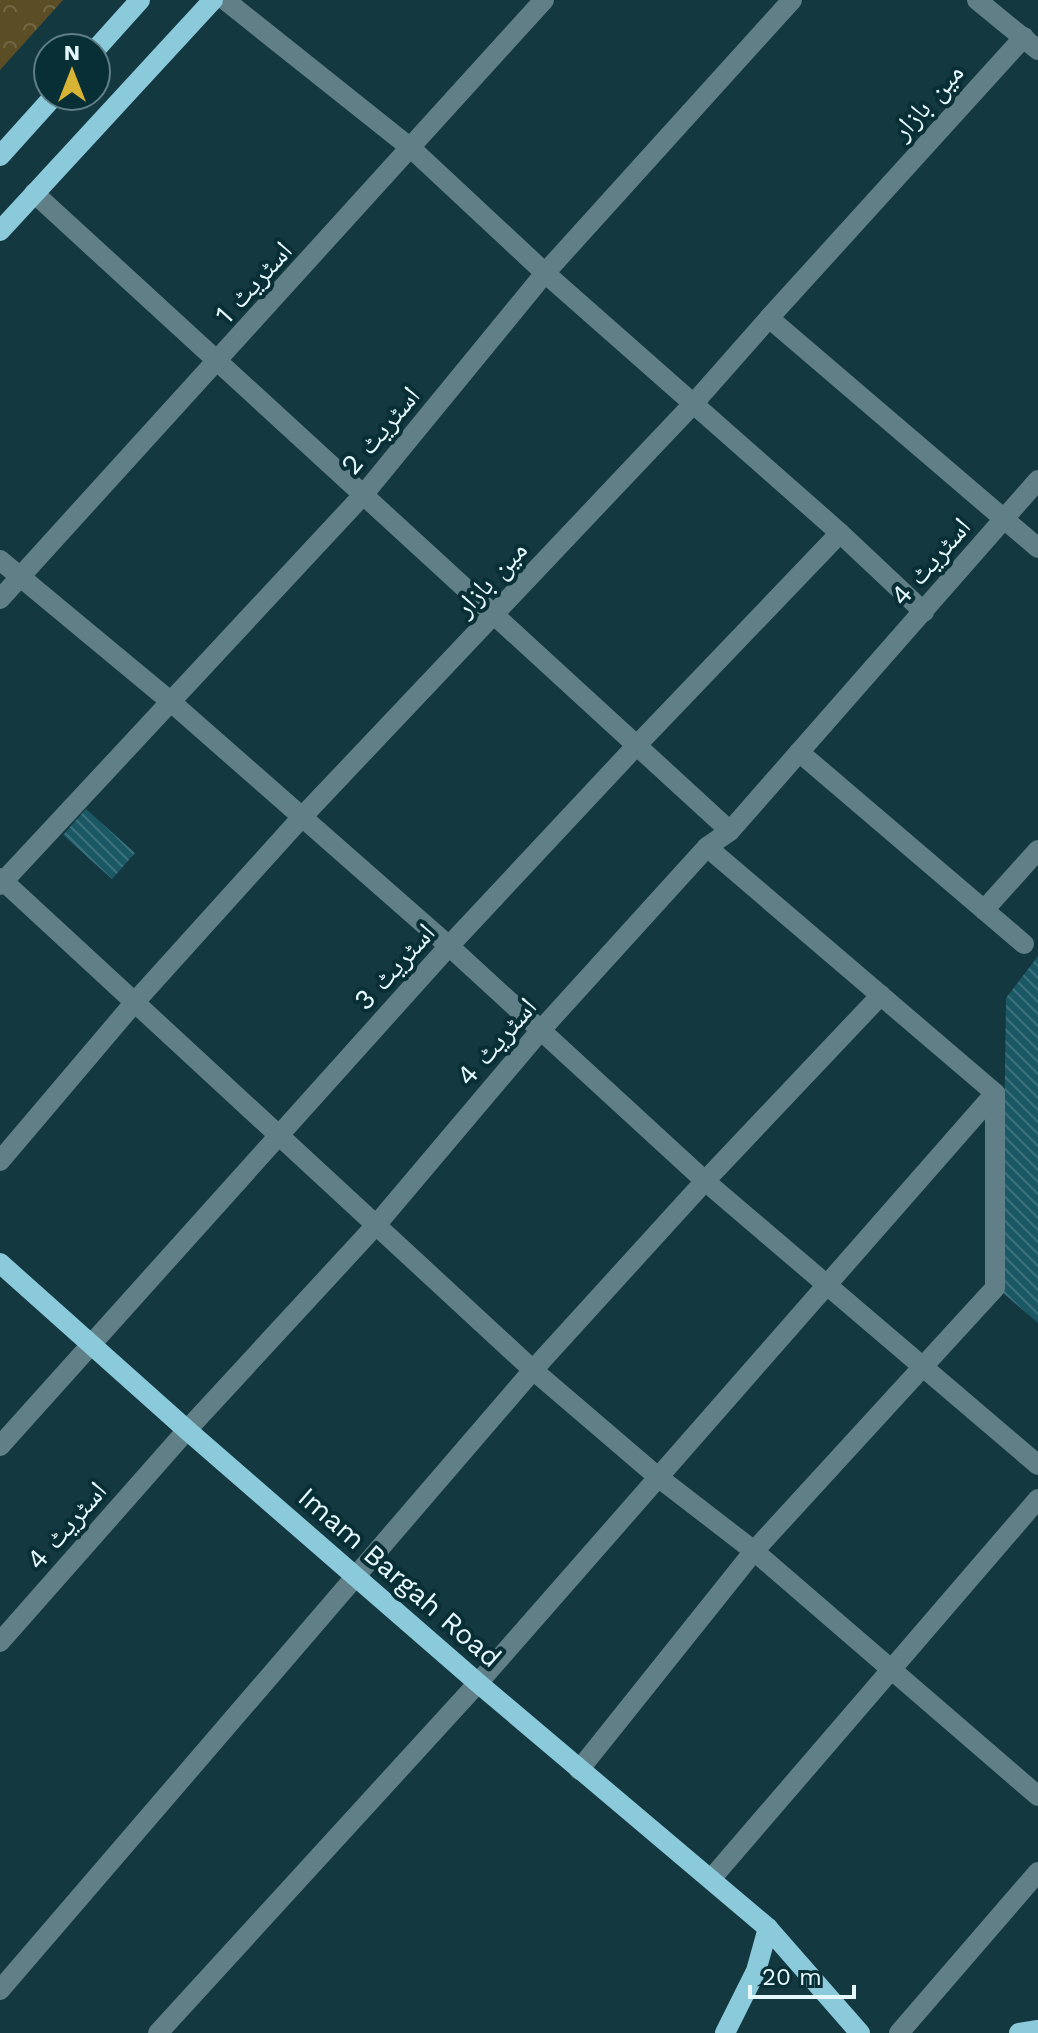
<svg xmlns="http://www.w3.org/2000/svg" width="1038" height="2033" font-family="'Work Sans','Noto Naskh Arabic',sans-serif">
<defs>
<pattern id="park-crowns" width="20" height="18" patternUnits="userSpaceOnUse" patternTransform="scale(2)"><rect width="20" height="18" fill="#5b4e25"/><path d="M2 6a3 3 0 1 1 6 0M12 15a3 3 0 1 1 6 0" fill="none" stroke="#726846"/></pattern>
<pattern id="building-back-hatch" width="6" height="6" patternUnits="userSpaceOnUse" patternTransform="scale(2)"><rect width="6" height="6" fill="#1b5865"/><path d="M-1 5l2 2M0 0l6 6M5-1l2 2" fill="none" stroke="#3c717c"/></pattern>
</defs>
<rect width="100%" height="100%" fill="#143840"/>
<path fill="url(#park-crowns)" d="M 0,0 L 63,0 L 0,70 Z"/>
<g fill="url(#building-back-hatch)">
<path d="M 86,809 L 135,853 L 112,879 L 63,835 Z"/>
<path d="M 1038,956 L 1038,1323 L 1002,1292 L 1006,998 Z"/>
</g>
<g fill="none" stroke-linecap="round" stroke-linejoin="round">
<g stroke="#617f86" stroke-width="20">
<path d="M 225,0 L 412,149 L 545,273 L 840,533 L 924,612"/>
<path d="M 977,0 L 1038,50"/>
<path d="M 34,193 L 730,831"/>
<path d="M 769,318 L 1038,548"/>
<path d="M 0,560 L 170,701 L 449,946 L 705,1181 L 1038,1465"/>
<path d="M 0,599 L 544,0"/>
<path d="M 799,752 L 1024,944"/>
<path d="M 0,878 L 533,1370 L 658,1477 L 754,1551 L 1038,1796"/>
<path d="M 0,885 L 364,494 L 545,273 L 792,0"/>
<path d="M 984,910 L 1038,850"/>
<path d="M 0,1161 L 134,1003 L 302,817 L 694,403 L 769,318 L 1024,37"/>
<path d="M 0,1446 L 449,946 L 637,745 L 840,533"/>
<path d="M 0,1642 L 187,1430 L 377,1224 L 540,1031 L 707,847 L 730,831 L 1038,480"/>
<path d="M 579,1770 L 754,1551 L 995,1288 L 995,1093 L 707,847"/>
<path d="M 711,1879 L 1038,1499"/>
<path d="M 0,1990 L 533,1370 L 705,1181 L 881,995"/>
<path d="M 158,2033 L 478,1683 L 995,1093"/>
<path d="M 899,2033 L 1038,1872"/>
</g>
<g stroke="#8bcadb" stroke-width="20">
<path d="M 96,49 L 140,0"/>
<path d="M 0,156 L 54,96"/>
<path d="M 0,231 L 213,0"/>
<path d="M 0,1263 L 187,1430 L 478,1683 L 768,1928 L 860,2033"/>
<path d="M 725,2033 L 756,1971 L 768,1928"/>
<path d="M 1019,2033 L 1038,2030"/>
</g>
</g>
<g text-anchor="middle" stroke-width="8" stroke-linejoin="round" paint-order="stroke">
<g font-size="28" fill="#e5f9fe" stroke="#082e36">
<text transform="translate(927 101) rotate(-48)" y="10">مین بازار</text>
<text transform="translate(253 282) rotate(-48)" y="10">اسٹریٹ 1</text>
<text transform="translate(380 430) rotate(-50)" y="10">اسٹریٹ 2</text>
<text transform="translate(930 561) rotate(-49)" y="10">اسٹریٹ 4</text>
<text transform="translate(490 578) rotate(-47)" y="10">مین بازار</text>
<text transform="translate(394 966) rotate(-48)" y="10">اسٹریٹ 3</text>
<text transform="translate(496 1041) rotate(-49)" y="10">اسٹریٹ 4</text>
<text transform="translate(66 1525) rotate(-49)" y="10">اسٹریٹ 4</text>
<text transform="translate(400 1577) rotate(41)" y="10">Imam Bargah Road</text>
</g>
</g>
<g transform="translate(72 72)"><circle r="38" fill="#082e36" stroke="#607f86" stroke-width="2"/>
<path d="M0-6L14 30L0 20L-14 30Z" fill="#d8b434"/>
<text y="-12" font-size="22" font-weight="bold" text-anchor="middle" fill="#e5f9fe">N</text>
</g>
<path d="M750 1985v12h104v-12" fill="none" stroke="#e5f9fe" stroke-width="4"/>
<text x="762" y="1985" font-size="24" fill="#e5f9fe" stroke="#082e36" stroke-width="6" paint-order="stroke">20 m</text>
</svg>
